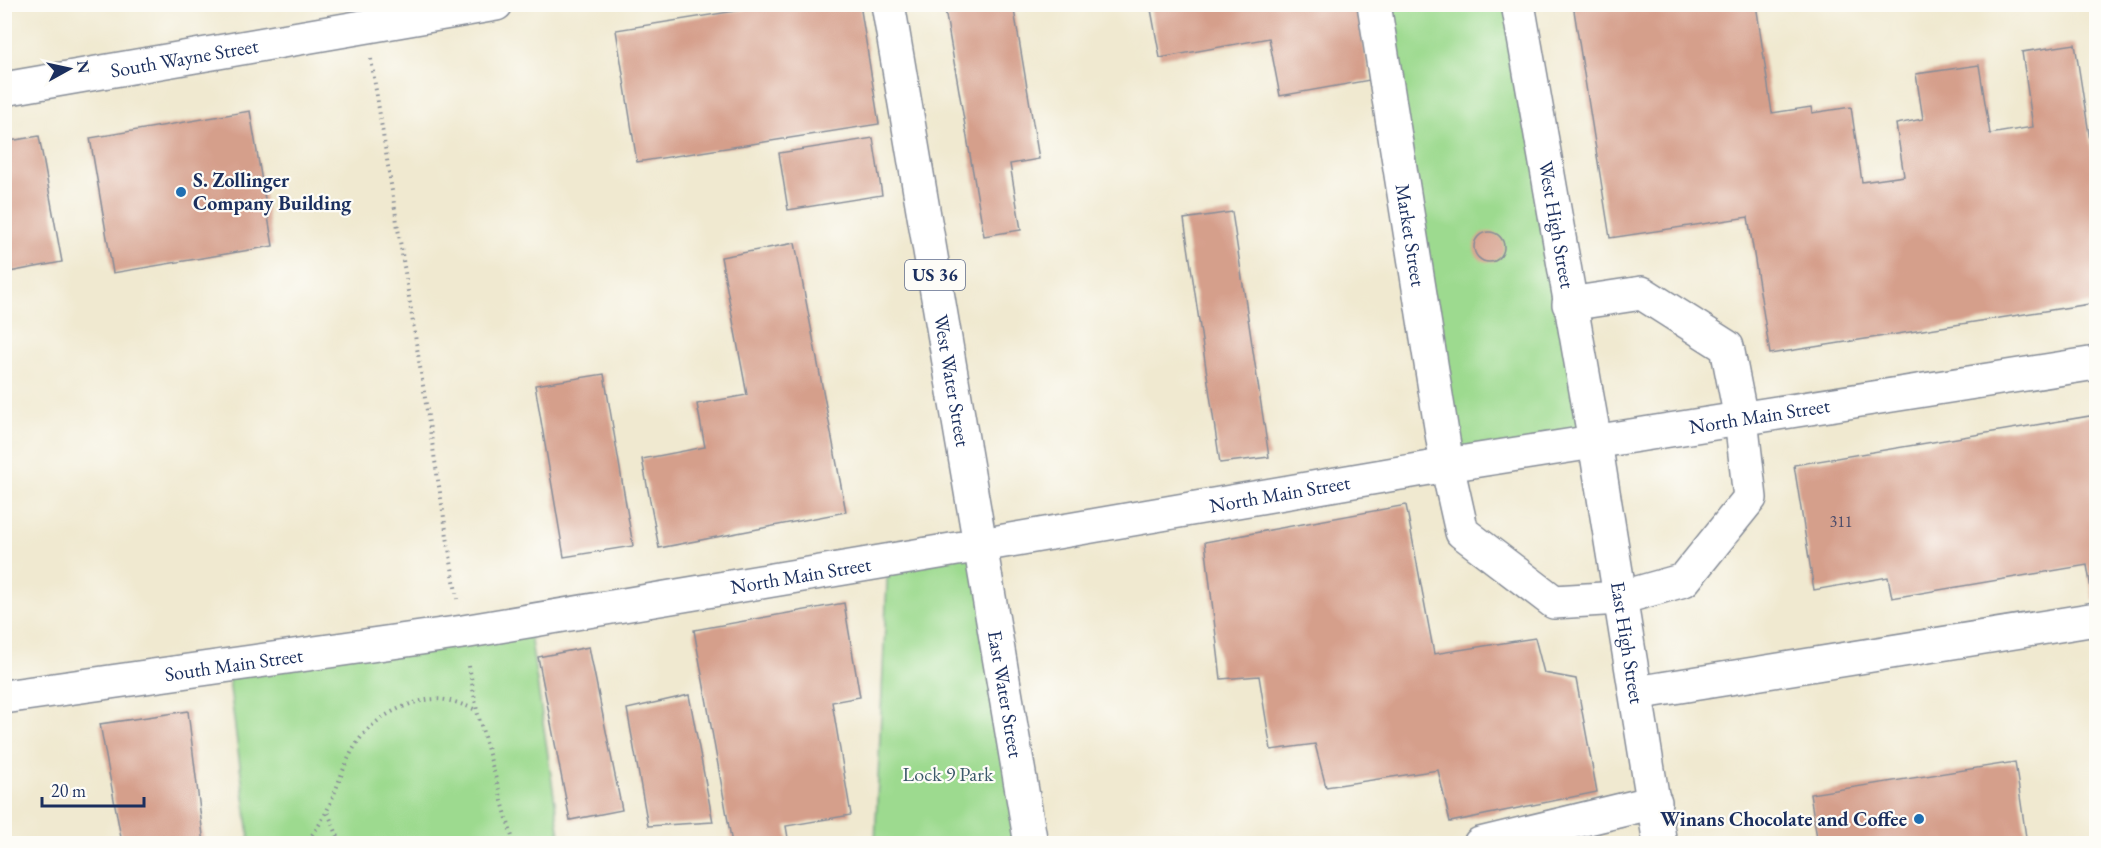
<svg xmlns="http://www.w3.org/2000/svg" width="2101" height="848" font-family="'EB Garamond',serif">
<rect width="100%" height="100%" fill="#fdfcf7"/>
<filter id="ink" filterUnits="userSpaceOnUse"><feTurbulence type="fractalNoise" baseFrequency=".0167" numOctaves="2"/><feDisplacementMap in="SourceGraphic" scale="12" xChannelSelector="R" yChannelSelector="G"/><feConvolveMatrix kernelMatrix="1 2 1 2 8 2 1 2 1" color-interpolation-filters="sRGB"/></filter>
<filter id="wash" filterUnits="userSpaceOnUse"><feTurbulence type="fractalNoise" baseFrequency=".008" numOctaves="4" result="noise"/><feDisplacementMap in="SourceGraphic" scale="24" xChannelSelector="R" yChannelSelector="G"/><feGaussianBlur stdDeviation="1.35" result="paint"/><feColorMatrix in="noise" values="0 0 0 0 0 0 0 0 0 0 0 0 0 0 0 0 0 1.4 0 .05"/><feComposite in="paint" operator="in"/></filter>
<g filter="url(#wash)">
<rect width="100%" height="100%" fill="#f0e9d0"/>
<g fill="#9dda8f" stroke="#5c8476" stroke-width="1.5">
<path d="M 1374,5 L 1518,5 L 1595,442 L 1447,465 Z"/>
<path d="M 981,545 L 1031,843 L 875,844 L 888,561 Z"/>
<path d="M 528,621 L 561,843 L 250,843 L 227,665 Z"/>
</g>
<g id="blocks">
<g fill="#d59f8b">
<path d="M 779,4 L 860,4 L 879,124 L 637,162 L 616,30 Z"/>
<path d="M 944,4 L 1013,4 L 1039,159 L 1010,164 L 1021,230 L 984,236 Z"/>
<path d="M 1150,4 L 1357,4 L 1370,80 L 1280,96 L 1269,38 L 1160,58 Z"/>
<path d="M 1573,4 L 1756,4 L 1772,113 L 1811,107 L 1812,113 L 1851,107 L 1862,182 L 1904,176 L 1896,124 L 1923,119 L 1916,74 L 1979,65 L 1990,134 L 2033,127 L 2022,52 L 2075,44 L 2096,179 L 2096,303 L 1770,354 L 1748,217 L 1610,238 Z"/>
<path d="M 1937,4 L 1971,4 L 1971,6 L 1938,12 Z"/>
<path d="M 250,111 L 273,246 L 113,273 L 90,138 Z"/>
<path d="M 39,136 L 62,262 L 4,273 L 4,142 Z"/>
<path d="M 873,138 L 882,195 L 788,210 L 779,153 Z"/>
<path d="M 1232,212 L 1269,457 L 1220,463 L 1184,219 Z"/>
<circle cx="1489" cy="247" r="15"/>
<path d="M 795,243 L 846,512 L 659,548 L 642,459 L 705,447 L 697,404 L 747,395 L 721,257 Z"/>
<path d="M 604,374 L 633,546 L 564,557 L 535,385 Z"/>
<path d="M 2096,415 L 2096,599 L 2093,600 L 2087,565 L 1892,598 L 1888,577 L 1814,590 L 1794,465 Z"/>
<path d="M 1406,505 L 1434,654 L 1535,638 L 1544,673 L 1576,679 L 1597,792 L 1450,822 L 1438,770 L 1326,787 L 1315,744 L 1271,750 L 1259,676 L 1221,679 L 1205,542 Z"/>
<path d="M 844,603 L 860,697 L 832,702 L 851,815 L 786,826 L 789,844 L 732,844 L 694,630 Z"/>
<path d="M 589,647 L 622,810 L 570,820 L 538,657 Z"/>
<path d="M 689,695 L 713,822 L 648,826 L 627,709 Z"/>
<path d="M 188,711 L 204,844 L 122,843 L 100,724 Z"/>
<path d="M 2015,762 L 2027,844 L 1818,844 L 1810,794 Z"/>
</g>
</g>
</g>
<g filter="url(#ink)">
<use href="#blocks" fill-opacity="0" stroke="#868c97" stroke-width="1.5"/>
<g fill="none" stroke-linecap="round" stroke-linejoin="round">
<defs>
<g id="minor">
<path id="s1" d="M 1374,4 L 1447,465 L 1462,532 L 1554,602 L 1620,598 L 1684,580 L 1750,498 L 1741,419 L 1727,347 L 1642,293 L 1569,304"/>
<path id="s2" d="M 1518,4 L 1595,442 L 1660,844"/>
<path id="s3" d="M 4,89 L 496,4"/>
<path id="s4" d="M 981,545 L 1447,465 L 2096,363"/>
<path d="M 1636,693 L 2096,619"/>
<path d="M 1480,844 L 1655,802"/>
</g>
<g id="major">
<path id="s5" d="M 888,4 L 1031,844"/>
<path id="s6" d="M 4,697 L 463,632 L 981,545"/>
</g>
</defs>
<use href="#minor" stroke="#868c97" stroke-width="36"/>
<use href="#major" stroke="#868c97" stroke-width="36"/>
<g stroke="#868c97" stroke-width="4" stroke-dasharray="1.5 4.5" stroke-linecap="butt">
<path d="M 371,59 L 457,599"/>
<path d="M 469,666 L 477,711 L 514,844"/>
<path d="M 328,813 L 341,844"/>
<path d="M 304,844 C 350,797 331,735 405,706 C 434,695 448,698 476,710"/>
</g>
<use href="#minor" stroke="#fff" stroke-width="33"/>
<use href="#major" stroke="#fff" stroke-width="33"/>
</g>
</g>
<g fill="#1f6fb2" stroke="#fdfcf7" stroke-width="2">
<circle cx="181" cy="192" r="6"/>
<circle cx="1919" cy="819" r="6"/>
</g>
<g text-anchor="middle" stroke-width="4.5" stroke-linejoin="round" paint-order="stroke">
<g font-size="16" fill="#4a4b69">
<text x="1841" y="527">311</text>
</g>
<rect fill="#fdfcf7" stroke="#5f6c8c" stroke-width="1.5" x="905" y="260" width="60" height="30" rx="4.5"/>
<g font-size="18" font-weight="bold" fill="#1b2f5e">
<text x="935" y="281">US 36</text>
</g>
<g font-size="20" fill="#1b2f5e" stroke="#fdfcf7">
<text dy="7" stroke="none"><textPath href="#s3" startOffset="183">South Wayne Street</textPath></text>
<text dy="7" stroke="none"><textPath href="#s2" startOffset="224">West High Street</textPath></text>
<text dy="7" stroke="none"><textPath href="#s1" startOffset="234">Market Street</textPath></text>
<text dy="7" stroke="none"><textPath href="#s5" startOffset="382">West Water Street</textPath></text>
<text dy="7" stroke="none"><textPath href="#s4" startOffset="789">North Main Street</textPath></text>
<text dy="7" stroke="none"><textPath href="#s4" startOffset="303">North Main Street</textPath></text>
<text dy="7" stroke="none"><textPath href="#s6" startOffset="806">North Main Street</textPath></text>
<text dy="7" stroke="none"><textPath href="#s2" startOffset="648">East High Street</textPath></text>
<text dy="7" stroke="none"><textPath href="#s6" startOffset="232">South Main Street</textPath></text>
<text dy="7" stroke="none"><textPath href="#s5" startOffset="700">East Water Street</textPath></text>
</g>
<g font-size="20" font-weight="bold" fill="#1b2f5e" stroke="#fdfcf7" text-anchor="start">
<text x="193" y="187">S. Zollinger<tspan x="193" dy="23">Company Building</tspan></text>
<text x="1907" y="826" text-anchor="end">Winans Chocolate and Coffee</text>
</g>
<g font-size="20" fill="#3c5a6a" stroke="#fdfcf7">
<text x="948" y="781">Lock 9 Park</text>
</g>
</g>
<rect width="2101" height="848" fill="none" stroke="#fdfcf7" stroke-width="24"/>
<g transform="translate(69 69) rotate(82)" stroke="#fdfcf7" stroke-width="4.5" paint-order="stroke">
<path d="M0-4.5L10 22L0 15L-10 22Z" fill="#1b2f5e"/>
<text y="-9" font-size="16" font-weight="bold" text-anchor="middle" fill="#1b2f5e">N</text>
</g>
<path d="M42 797v9h102v-9" fill="none" stroke="#1b2f5e" stroke-width="3"/>
<text x="51" y="797" font-size="18" fill="#1b2f5e" stroke="#fdfcf7" stroke-width="4.5" paint-order="stroke">20 m</text>
</svg>
